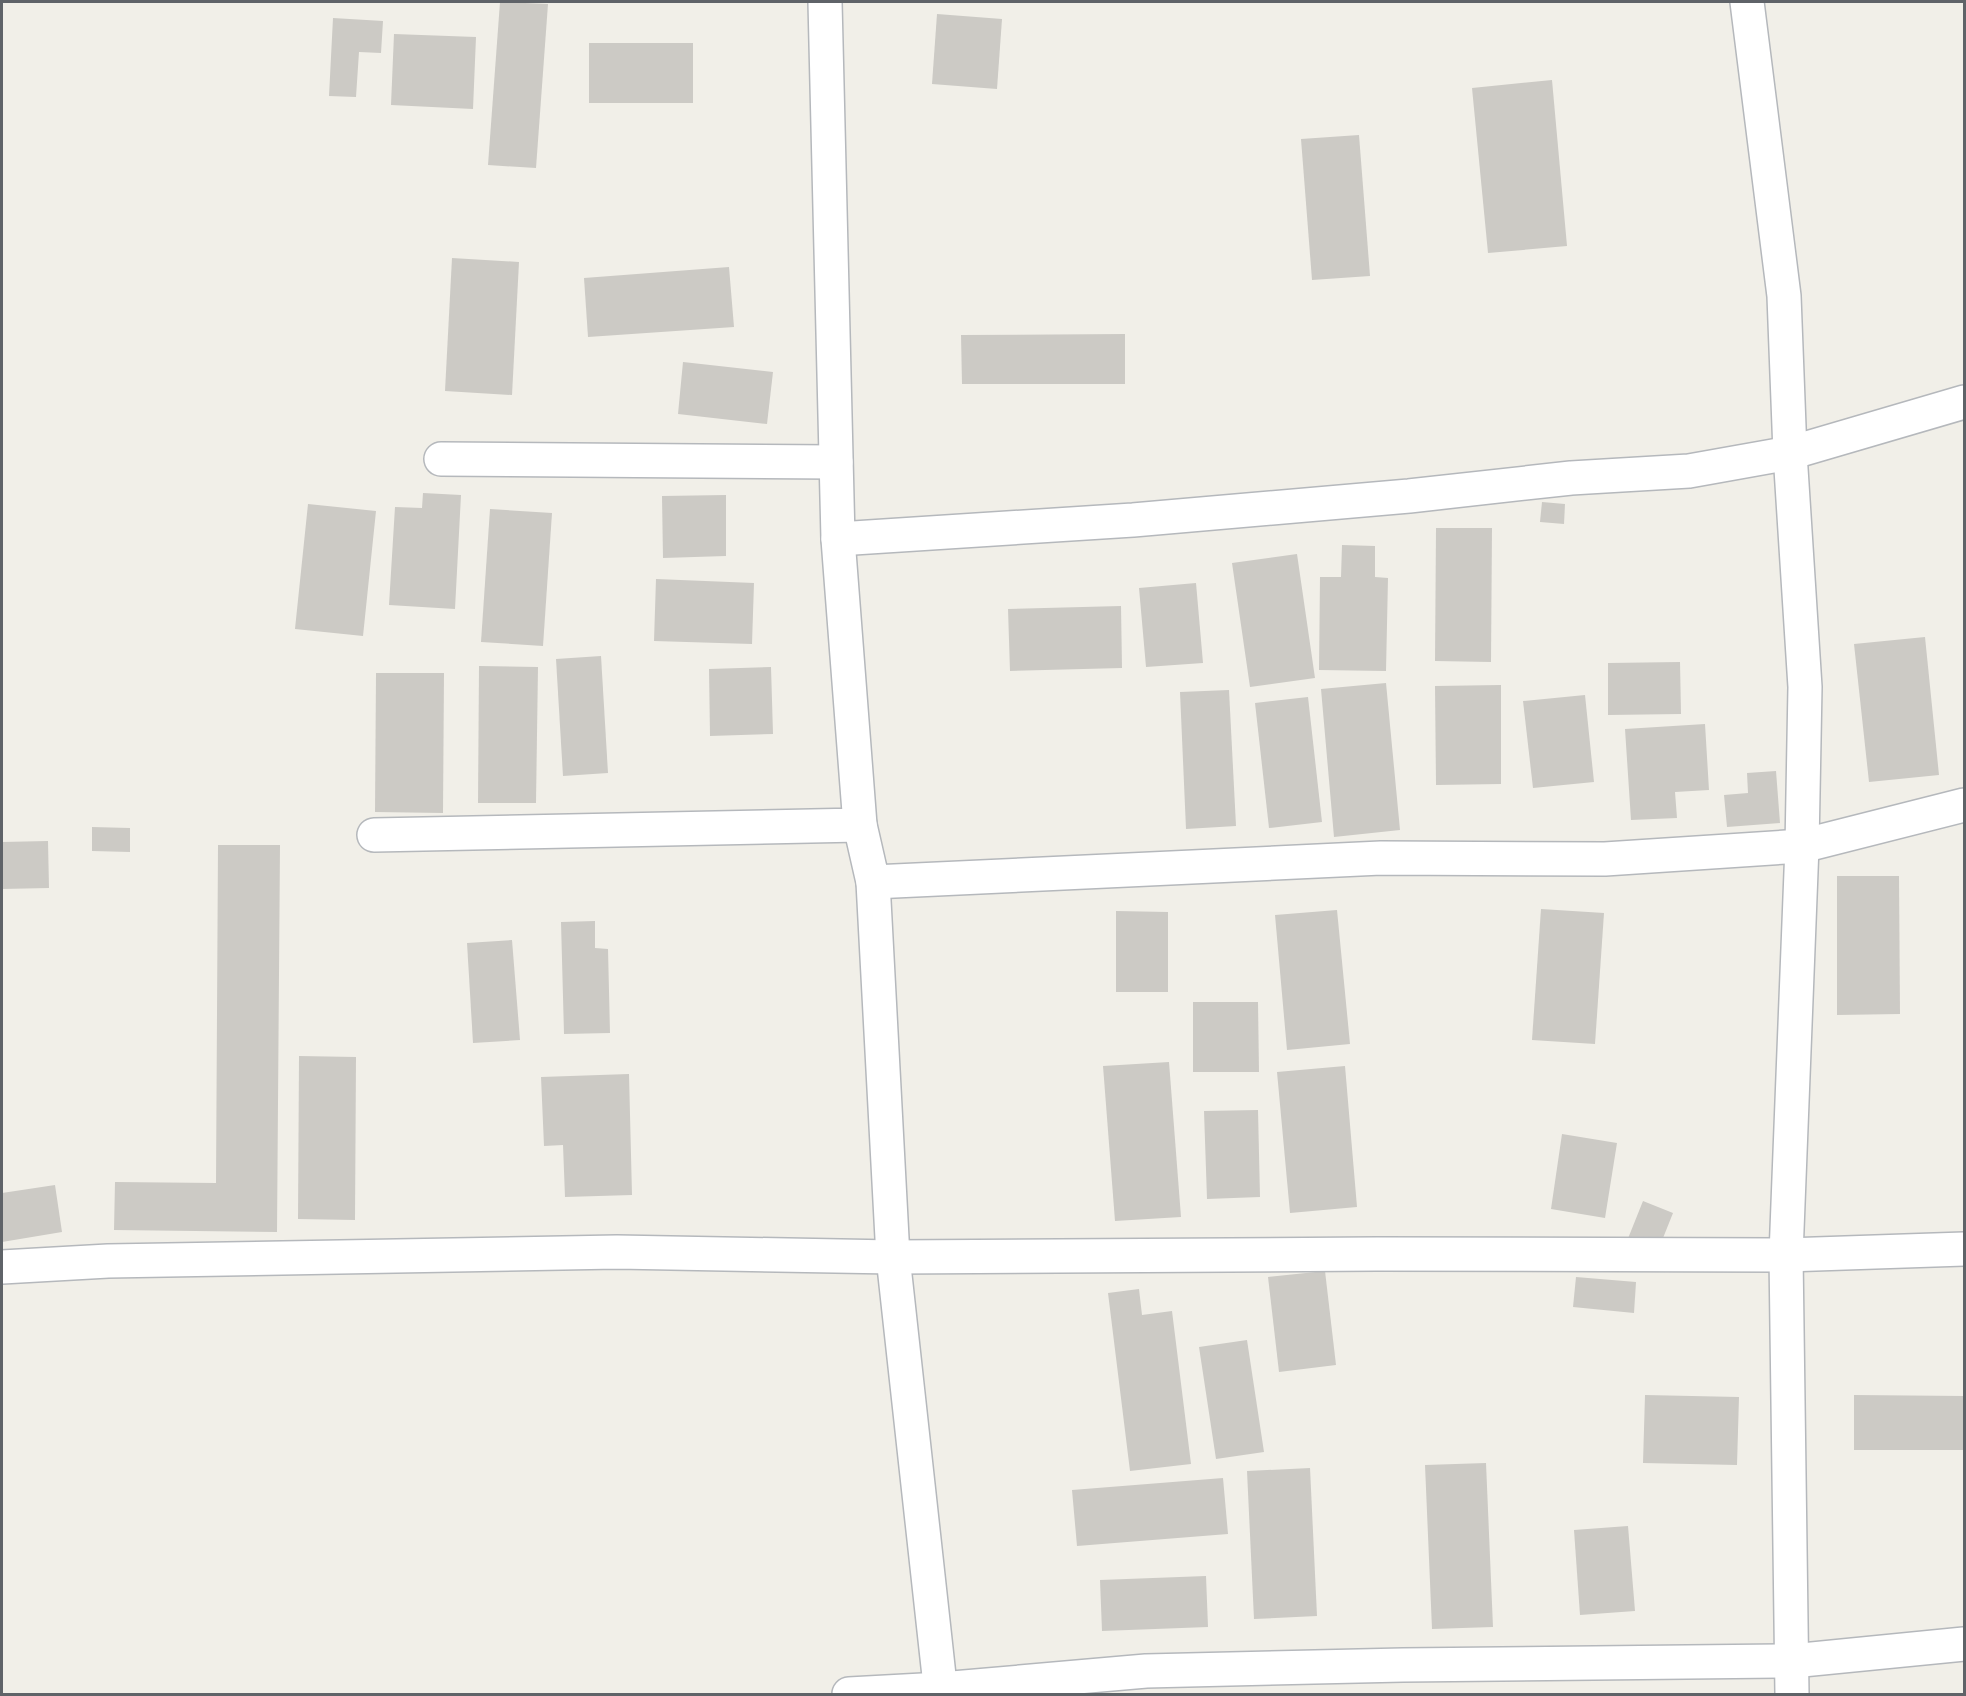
<svg xmlns="http://www.w3.org/2000/svg" width="1966" height="1696" font-family="'Alegreya Sans',sans-serif">
<rect width="100%" height="100%" fill="#f1efe8"/>
<g fill="#cccac5">
<path d="M 500,2 L 548,4 L 536,168 L 488,165 Z"/>
<path d="M 937,14 L 1002,19 L 997,89 L 932,84 Z"/>
<path d="M 333,18 L 383,21 L 381,53 L 359,52 L 356,97 L 329,96 Z"/>
<path d="M 394,34 L 476,37 L 473,109 L 391,105 Z"/>
<rect x="589" y="43" width="104" height="60"/>
<path d="M 1552,80 L 1567,246 L 1488,253 L 1472,88 Z"/>
<path d="M 1359,135 L 1370,276 L 1312,280 L 1301,139 Z"/>
<path d="M 452,258 L 519,262 L 512,395 L 445,391 Z"/>
<path d="M 729,267 L 734,327 L 588,337 L 584,278 Z"/>
<path d="M 1125,334 L 1125,384 L 962,384 L 961,335 Z"/>
<path d="M 683,362 L 773,372 L 767,424 L 678,414 Z"/>
<path d="M 423,493 L 461,495 L 455,609 L 389,605 L 395,507 L 422,508 Z"/>
<path d="M 726,495 L 726,556 L 663,558 L 662,496 Z"/>
<path d="M 1542,502 L 1565,504 L 1564,524 L 1540,522 Z"/>
<path d="M 308,504 L 376,511 L 363,636 L 295,629 Z"/>
<path d="M 490,509 L 552,513 L 543,646 L 481,642 Z"/>
<path d="M 1436,528 L 1492,528 L 1491,662 L 1435,661 Z"/>
<path d="M 1342,545 L 1375,546 L 1375,577 L 1388,578 L 1386,671 L 1319,670 L 1320,577 L 1341,577 Z"/>
<path d="M 1297,554 L 1315,678 L 1250,687 L 1232,563 Z"/>
<path d="M 656,579 L 754,583 L 752,644 L 654,641 Z"/>
<path d="M 1196,583 L 1203,663 L 1146,667 L 1139,588 Z"/>
<path d="M 1121,606 L 1122,668 L 1010,671 L 1008,609 Z"/>
<path d="M 1925,637 L 1939,775 L 1869,782 L 1854,644 Z"/>
<path d="M 601,656 L 608,773 L 563,776 L 556,659 Z"/>
<path d="M 1680,662 L 1681,714 L 1608,715 L 1608,663 Z"/>
<path d="M 479,666 L 538,667 L 536,803 L 478,803 Z"/>
<path d="M 771,667 L 773,734 L 710,736 L 709,669 Z"/>
<path d="M 376,673 L 444,673 L 443,813 L 375,812 Z"/>
<path d="M 1386,683 L 1400,830 L 1334,837 L 1321,689 Z"/>
<path d="M 1501,685 L 1501,784 L 1436,785 L 1435,686 Z"/>
<path d="M 1229,690 L 1236,826 L 1186,829 L 1180,692 Z"/>
<path d="M 1585,695 L 1594,782 L 1533,788 L 1523,701 Z"/>
<path d="M 1308,697 L 1322,822 L 1269,828 L 1255,703 Z"/>
<path d="M 1705,724 L 1709,790 L 1675,792 L 1677,818 L 1631,820 L 1625,729 Z"/>
<path d="M 1776,771 L 1780,823 L 1727,827 L 1724,795 L 1748,793 L 1747,773 Z"/>
<path d="M 92,827 L 130,828 L 130,852 L 92,851 Z"/>
<path d="M 48,841 L 49,888 L 2,889 L 2,842 Z"/>
<path d="M 218,845 L 280,845 L 277,1232 L 114,1230 L 115,1182 L 216,1183 Z"/>
<path d="M 1837,876 L 1899,876 L 1900,1014 L 1837,1015 Z"/>
<path d="M 1541,909 L 1604,913 L 1595,1044 L 1532,1040 Z"/>
<path d="M 1337,910 L 1350,1044 L 1287,1050 L 1275,915 Z"/>
<path d="M 1116,911 L 1168,912 L 1168,992 L 1116,992 Z"/>
<path d="M 595,921 L 595,948 L 608,949 L 610,1033 L 564,1034 L 561,922 Z"/>
<path d="M 512,940 L 520,1040 L 473,1043 L 467,943 Z"/>
<path d="M 1193,1002 L 1258,1002 L 1259,1072 L 1193,1072 Z"/>
<path d="M 299,1056 L 356,1057 L 355,1220 L 298,1219 Z"/>
<path d="M 1169,1062 L 1181,1217 L 1115,1221 L 1103,1066 Z"/>
<path d="M 1345,1066 L 1357,1207 L 1290,1213 L 1277,1072 Z"/>
<path d="M 629,1074 L 632,1195 L 565,1197 L 563,1145 L 544,1146 L 541,1077 Z"/>
<path d="M 1258,1110 L 1260,1197 L 1207,1199 L 1204,1111 Z"/>
<path d="M 1562,1134 L 1617,1143 L 1605,1218 L 1551,1209 Z"/>
<path d="M 55,1185 L 62,1232 L 2,1242 L 2,1193 Z"/>
<path d="M 1643,1201 L 1673,1213 L 1657,1253 L 1627,1241 Z"/>
<path d="M 1325,1271 L 1336,1365 L 1279,1372 L 1268,1277 Z"/>
<path d="M 1576,1277 L 1636,1282 L 1634,1313 L 1573,1307 Z"/>
<path d="M 1139,1289 L 1142,1315 L 1172,1311 L 1191,1464 L 1130,1471 L 1108,1293 Z"/>
<path d="M 1247,1340 L 1264,1452 L 1216,1459 L 1199,1347 Z"/>
<path d="M 1645,1395 L 1739,1397 L 1737,1465 L 1643,1463 Z"/>
<path d="M 1854,1395 L 1964,1396 L 1964,1450 L 1854,1450 Z"/>
<path d="M 1486,1463 L 1493,1627 L 1432,1629 L 1425,1465 Z"/>
<path d="M 1310,1468 L 1317,1616 L 1254,1619 L 1247,1471 Z"/>
<path d="M 1223,1478 L 1228,1534 L 1077,1546 L 1072,1490 Z"/>
<path d="M 1628,1526 L 1635,1611 L 1580,1615 L 1574,1530 Z"/>
<path d="M 1206,1576 L 1208,1627 L 1102,1631 L 1100,1580 Z"/>
</g>
<g fill="none" stroke-linecap="round" stroke-linejoin="round">
<defs>
<g id="street">
<path d="M 1747,2 L 1784,296 L 1790,453 L 1805,687 L 1802,846 L 1786,1255 L 1792,1694"/>
<path d="M 441,459 L 836,462"/>
<path d="M 838,539 L 1133,520 L 1409,496 L 1571,478 L 1689,471 L 1790,453 L 1964,402"/>
<path d="M 860,825 L 873,882 L 1381,858 L 1605,859 L 1802,846 L 1964,805"/>
<path d="M 374,835 L 860,825 L 838,539 L 825,2"/>
<path d="M 873,882 L 893,1257 L 941,1694"/>
<path d="M 2,1267 L 108,1261 L 617,1252 L 893,1257 L 1377,1254 L 1786,1255 L 1964,1249"/>
<path d="M 849,1694 L 941,1689 L 1146,1671 L 1403,1665 L 1792,1661 L 1964,1644"/>
</g>
</defs>
<use href="#street" stroke="#b5b8bc" stroke-width="36"/>
<use href="#street" stroke="#fff" stroke-width="33"/>
</g>
<rect width="1966" height="1696" fill="none" stroke="#5f6368" stroke-width="6"/>
</svg>
